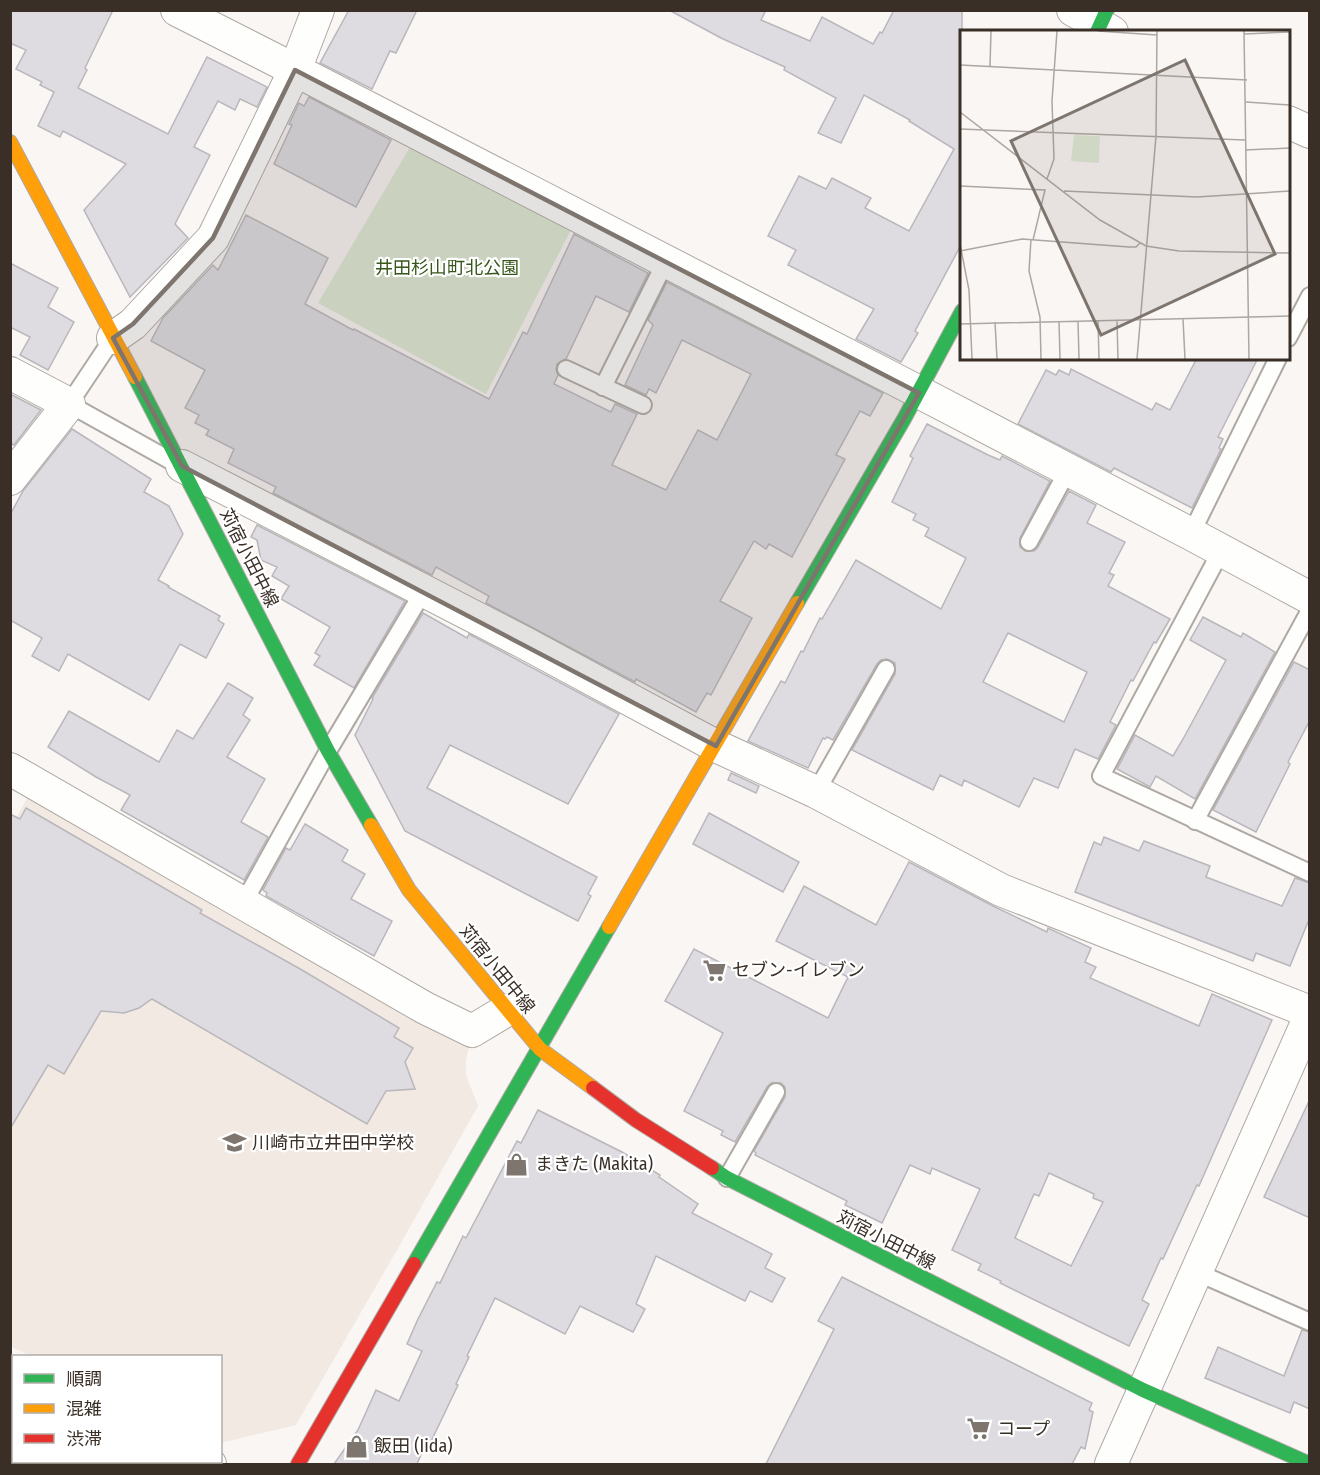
<svg xmlns="http://www.w3.org/2000/svg" width="1320" height="1475" font-family="'Fira Sans Condensed','Noto Sans JP',sans-serif">
<rect width="100%" height="100%" fill="#f9f6f4"/>
<path fill="#f2e9e2" d="M 31,791 L 234,914 L 469,1048 L 466,1060 L 466,1075 L 478,1106 L 401,1243 L 296,1425 L 221,1443 L 220,1356 L 31,1356 L 11,1347 L 10,830 Z"/>
<path fill="#dee9d4" d="M 410,147 L 572,228 L 486,394 L 318,303 Z"/>
<g fill="#dedce1" stroke="#b9b7bc" stroke-width="1.5" fill-rule="evenodd">
<path d="M 10,10 L 113,10 L 85,68 L 87,70 L 78,88 L 168,134 L 207,57 L 267,87 L 257,107 L 240,99 L 235,110 L 218,101 L 194,147 L 210,155 L 175,224 L 188,238 L 130,297 L 84,210 L 126,164 L 63,131 L 60,137 L 38,126 L 54,92 L 40,85 L 42,82 L 16,69 L 26,50 L 10,43 Z"/>
<path d="M 349,10 L 417,10 L 396,53 L 390,51 L 372,89 L 320,63 Z"/>
<path d="M 669,10 L 766,10 L 761,20 L 810,41 L 822,17 L 873,44 L 880,32 L 882,33 L 894,10 L 962,10 L 962,243 L 915,331 L 918,333 L 901,362 L 856,339 L 874,309 L 788,265 L 796,250 L 768,236 L 799,176 L 826,189 L 832,178 L 871,198 L 865,208 L 909,231 L 954,149 L 909,121 L 910,120 L 864,95 L 841,143 L 818,133 L 836,98 L 784,70 L 785,67 L 721,38 Z"/>
<path d="M 309,97 L 391,140 L 356,207 L 274,164 L 292,125 L 289,124 L 299,103 L 304,106 Z"/>
<path d="M 246,215 L 328,258 L 305,304 L 353,330 L 354,329 L 489,399 L 523,332 L 527,334 L 574,234 L 648,273 L 629,312 L 596,296 L 566,359 L 557,364 L 556,370 L 558,375 L 554,384 L 611,412 L 615,404 L 637,414 L 612,465 L 666,490 L 698,430 L 717,440 L 751,374 L 682,340 L 656,393 L 649,389 L 646,395 L 625,385 L 653,325 L 648,320 L 667,282 L 883,393 L 870,416 L 860,411 L 836,455 L 845,459 L 792,557 L 769,544 L 766,549 L 754,541 L 720,601 L 752,618 L 711,695 L 707,693 L 696,712 L 636,679 L 635,682 L 486,603 L 489,596 L 436,567 L 432,575 L 273,493 L 276,487 L 228,463 L 234,449 L 206,435 L 209,430 L 195,423 L 199,415 L 185,408 L 205,370 L 151,341 L 163,318 L 213,265 L 218,270 Z"/>
<path d="M 10,263 L 58,288 L 48,307 L 74,322 L 48,370 L 20,355 L 30,337 L 10,327 Z"/>
<path d="M 1197,358 L 1258,358 L 1218,437 L 1223,439 L 1219,448 L 1221,449 L 1192,508 L 1114,468 L 1111,472 L 1018,424 L 1046,370 L 1056,375 L 1059,370 L 1069,375 L 1071,369 L 1152,410 L 1156,403 L 1170,410 Z"/>
<path d="M 10,394 L 41,410 L 14,445 L 10,443 Z"/>
<path d="M 927,424 L 988,455 L 1000,460 L 1002,456 L 1050,481 L 1020,538 L 1020,547 L 1025,551 L 1034,551 L 1038,547 L 1069,491 L 1096,505 L 1087,523 L 1125,542 L 1109,573 L 1114,575 L 1108,586 L 1170,619 L 1156,643 L 1154,642 L 1133,681 L 1131,680 L 1110,722 L 1116,725 L 1098,759 L 1075,749 L 1058,788 L 1034,778 L 1019,807 L 964,780 L 962,786 L 940,775 L 933,790 L 852,750 L 895,674 L 895,663 L 887,659 L 881,660 L 877,664 L 833,740 L 827,737 L 825,739 L 823,738 L 808,768 L 748,741 L 781,681 L 785,683 L 801,651 L 803,652 L 820,618 L 822,619 L 856,560 L 941,609 L 966,558 L 925,536 L 929,528 L 913,520 L 916,514 L 892,502 L 913,458 L 910,456 ZM 1008,633 L 1087,672 L 1064,722 L 983,682 Z"/>
<path d="M 72,429 L 151,479 L 144,492 L 169,506 L 183,534 L 158,580 L 169,586 L 168,587 L 220,616 L 218,620 L 224,624 L 206,658 L 180,644 L 149,700 L 68,654 L 59,671 L 32,656 L 42,638 L 10,620 L 10,515 L 23,491 Z"/>
<path d="M 257,525 L 405,601 L 354,688 L 314,665 L 320,656 L 315,653 L 330,627 L 281,599 L 289,586 L 272,576 L 277,567 L 261,560 L 257,540 L 251,537 Z"/>
<path d="M 423,613 L 467,638 L 469,634 L 619,714 L 568,804 L 450,745 L 427,788 L 597,877 L 588,894 L 591,896 L 578,921 L 405,831 L 355,735 L 373,699 L 372,698 Z"/>
<path d="M 1203,617 L 1241,637 L 1243,633 L 1275,652 L 1195,799 L 1156,776 L 1150,787 L 1117,769 L 1135,735 L 1173,756 L 1183,739 L 1226,660 L 1190,640 Z"/>
<path d="M 1294,662 L 1310,670 L 1310,720 L 1288,762 L 1290,764 L 1256,832 L 1213,810 Z"/>
<path d="M 228,683 L 253,698 L 243,715 L 250,720 L 227,757 L 265,779 L 241,822 L 268,837 L 244,880 L 121,810 L 130,795 L 96,777 L 48,747 L 69,711 L 159,762 L 177,730 L 193,739 Z"/>
<path d="M 731,773 L 759,786 L 756,793 L 728,780 Z"/>
<path d="M 26,808 L 202,910 L 200,913 L 302,970 L 399,1028 L 394,1037 L 413,1048 L 405,1062 L 415,1089 L 386,1091 L 367,1124 L 152,999 L 139,1008 L 124,1013 L 101,1011 L 64,1074 L 48,1065 L 10,1129 L 10,814 L 20,819 Z"/>
<path d="M 709,813 L 799,862 L 783,892 L 693,844 Z"/>
<path d="M 305,824 L 348,850 L 342,861 L 365,874 L 351,899 L 392,921 L 374,956 L 266,896 L 267,893 L 263,890 L 286,848 L 290,850 Z"/>
<path d="M 1104,837 L 1139,851 L 1144,841 L 1210,866 L 1206,877 L 1282,906 L 1295,878 L 1310,883 L 1310,917 L 1290,966 L 1256,953 L 1253,961 L 1075,892 L 1094,842 L 1101,845 Z"/>
<path d="M 909,862 L 993,906 L 1047,932 L 1048,928 L 1091,948 L 1085,962 L 1096,967 L 1090,978 L 1199,1026 L 1212,994 L 1272,1020 L 1199,1186 L 1197,1185 L 1163,1259 L 1161,1258 L 1142,1300 L 1149,1304 L 1129,1346 L 1000,1283 L 1001,1281 L 978,1270 L 981,1264 L 952,1250 L 980,1189 L 932,1168 L 930,1174 L 910,1165 L 882,1223 L 845,1205 L 847,1201 L 755,1155 L 756,1153 L 754,1151 L 785,1097 L 785,1087 L 781,1083 L 771,1083 L 767,1087 L 735,1142 L 721,1135 L 723,1131 L 684,1111 L 723,1033 L 665,1001 L 694,949 L 828,1018 L 848,977 L 776,941 L 804,886 L 876,925 ZM 1049,1173 L 1094,1194 L 1093,1198 L 1103,1202 L 1071,1266 L 1015,1238 L 1034,1194 L 1039,1196 Z"/>
<path d="M 1310,1099 L 1310,1218 L 1264,1197 Z"/>
<path d="M 538,1110 L 622,1152 L 660,1175 L 659,1177 L 698,1204 L 692,1213 L 772,1254 L 765,1268 L 785,1278 L 772,1302 L 750,1291 L 745,1301 L 656,1256 L 636,1304 L 645,1309 L 633,1332 L 580,1306 L 565,1334 L 495,1298 L 467,1356 L 469,1357 L 456,1384 L 458,1385 L 426,1452 L 423,1450 L 417,1464 L 334,1464 L 358,1430 L 376,1390 L 399,1401 L 422,1351 L 407,1344 L 418,1319 L 437,1282 L 440,1283 L 463,1236 L 466,1238 L 517,1141 L 521,1143 Z"/>
<path d="M 842,1277 L 1092,1403 L 1089,1410 L 1093,1412 L 1085,1449 L 1081,1447 L 1072,1464 L 766,1464 L 834,1329 L 818,1321 Z"/>
<path d="M 1302,1330 L 1310,1332 L 1310,1409 L 1294,1402 L 1290,1413 L 1205,1378 L 1218,1347 L 1284,1376 Z"/>
</g>
<g fill="none" stroke-linecap="round" stroke-linejoin="round">
<defs>
<g id="lane">
<path d="M 113,338 L 69,404 L 173,462"/>
<path d="M 1288,338 L 1310,296"/>
<path d="M 566,369 L 643,405"/>
<path d="M 603,387 L 665,263"/>
<path d="M 1191,534 L 1278,358"/>
<path d="M 1029,542 L 1068,470"/>
<path d="M 1221,551 L 1101,776 L 1310,873"/>
<path d="M 816,792 L 886,669"/>
<path d="M 1195,821 L 1310,610"/>
<path d="M 244,902 L 328,751 L 423,592"/>
<path d="M 727,1178 L 776,1092"/>
<path d="M 1196,1272 L 1310,1322"/>
</g>
<g id="street">
<path d="M 177,10 L 295,70 L 894,379 L 1191,534 L 1310,598"/>
<path d="M 1073,10 L 1112,32"/>
<path d="M 1288,122 L 1310,132"/>
<path d="M 113,338 L 133,324 L 213,238 L 295,70 L 318,10"/>
<path d="M 10,373 L 69,404 L 10,479"/>
<path d="M 182,466 L 523,642 L 716,746 L 816,792 L 1001,890 L 1310,1012"/>
<path d="M 10,769 L 425,1008 L 472,1031 L 507,1010"/>
<path d="M 10,1394 L 14,1387"/>
<path d="M 203,1462 L 210,1464"/>
<path d="M 123,1464 L 124,1462"/>
<path d="M 1111,1464 L 1310,1016"/>
</g>
<g id="fast">
<path d="M 1097,32 L 1107,10"/>
<path d="M 135,377 L 328,751 L 371,825"/>
<path d="M 797,603 L 904,419 L 962,311"/>
<path d="M 712,1168 L 727,1178 L 1143,1390 L 1310,1464"/>
<path d="M 414,1264 L 609,927"/>
</g>
<g id="slow">
<path d="M 10,142 L 135,377"/>
<path d="M 371,825 L 409,890 L 540,1049 L 593,1088"/>
<path d="M 609,927 L 797,603"/>
</g>
<g id="jam">
<path d="M 593,1088 L 636,1120 L 712,1168"/>
<path d="M 298,1464 L 414,1264"/>
</g>
</defs>
<use href="#lane" stroke="#afa9a4" stroke-width="20"/>
<use href="#street" stroke="#afa9a4" stroke-width="34"/>
<use href="#fast" stroke="#afa9a4" stroke-width="16"/>
<use href="#slow" stroke="#afa9a4" stroke-width="16"/>
<use href="#jam" stroke="#afa9a4" stroke-width="16"/>
<use href="#lane" stroke="#fefefd" stroke-width="16"/>
<use href="#street" stroke="#fefefd" stroke-width="32"/>
<use href="#fast" stroke="#30b455" stroke-width="14"/>
<use href="#slow" stroke="#ff9f0a" stroke-width="14"/>
<use href="#jam" stroke="#e5322d" stroke-width="14"/>
</g>
<path fill="#7d756e" fill-opacity="0.2" stroke="#7d756e" stroke-width="4.5" stroke-linejoin="round" d="M 295,70 L 919,393 L 716,746 L 182,466 L 113,338 L 133,324 L 213,238 Z"/>
<defs>
<symbol id="supermarket-bare" viewBox="-9 -9 18 18"><path d="M-6-5.5h2.5l.6 2H6L4.5 2H-2.5L-4.4-4H-6ZM-1.5 3.2a1.3 1.3 0 1 0 .1 0ZM3 3.2a1.3 1.3 0 1 0 .1 0Z" fill="#7d756e" stroke="#fff" stroke-width="2.5" paint-order="stroke"/></symbol>
<symbol id="school-bare" viewBox="-9 -9 18 18"><path d="M0-5L7-2L0 1L-7-2ZM-4 1L0 2.5L4 1V4Q0 6-4 4Z" fill="#7d756e" stroke="#fff" stroke-width="2.5" paint-order="stroke"/></symbol>
<symbol id="shop-bare" viewBox="-9 -9 18 18"><path d="M-5-2.5h2.3a2.7 3.5 0 0 1 5.4 0H5L5.5 6h-11ZM-1.5-2.5h3a1.5 2.3 0 0 0-3 0Z" fill="#7d756e" stroke="#fff" stroke-width="2.5" paint-order="stroke"/></symbol>
</defs>
<g fill-rule="evenodd">
<use href="#supermarket-bare" x="698" y="954" width="33" height="33"/>
<use href="#school-bare" x="218" y="1126" width="33" height="33"/>
<use href="#shop-bare" x="500" y="1148" width="33" height="33"/>
<use href="#supermarket-bare" x="962" y="1412" width="33" height="33"/>
<use href="#shop-bare" x="340" y="1430" width="33" height="33"/>
</g>
<g text-anchor="middle" stroke-width="4.5" stroke-linejoin="round" paint-order="stroke">
<g font-size="18" fill="#36561a" stroke="#fff">
<text x="447" y="274">井田杉山町北公園</text>
</g>
<g font-size="18" fill="#3a2f26" stroke="#fff">
<text transform="translate(249 558) rotate(63)" y="6">苅宿小田中線</text>
<text transform="translate(497 969) rotate(51)" y="6">苅宿小田中線</text>
<text transform="translate(886 1240) rotate(27)" y="6">苅宿小田中線</text>
</g>
<g font-size="18" fill="#3a2f26" stroke="#fff" text-anchor="start">
<text x="732" y="976">セブン-イレブン</text>
<text x="252" y="1149">川崎市立井田中学校</text>
<text x="535" y="1170">まきた (Makita)</text>
<text x="997" y="1435">コープ</text>
<text x="374" y="1452">飯田 (Iida)</text>
</g>
</g>
<g transform="translate(960 30)">
<rect width="330" height="330" fill="#f9f6f4"/>
<path d="M 114,105 L 140,106 L 139,133 L 111,131 Z" fill="#dee9d4"/>
<path fill="none" stroke="#ada6a2" stroke-width="1.5" d="M 138,1 L 197,5M 284,1 L 289,329M 284,4 L 330,2M 0,35 L 287,50M 30,36 L 31,1M 286,72 L 330,75M 0,82 L 140,190 L 186,216 L 219,221 L 330,223M 0,99 L 285,110M 285,120 L 330,118M 87,149 L 94,129 L 92,71 L 97,1M 0,156 L 85,160 L 73,210M 104,161 L 237,167 L 330,161M 71,209 L 69,241 L 80,287 L 81,329M 0,214 L 9,260 L 12,329M 0,221 L 62,209 L 169,217 L 176,217 L 180,213M 223,289 L 225,329M 99,291 L 100,329M 118,291 L 119,329M 138,291 L 139,329M 157,291 L 158,329M 35,292 L 37,329M 0,294 L 330,286M 177,329 L 196,106 L 197,1"/>
<path fill="#7d756e" fill-opacity="0.15" stroke="#7d756e" stroke-width="3" d="M 225,30 L 315,224 L 141,305 L 51,111 Z"/>
<rect width="330" height="330" fill="none" stroke="#3a2f26" stroke-width="3"/>
</g>
<rect width="1320" height="1475" fill="none" stroke="#3a2f26" stroke-width="24"/>
<rect x="12" y="1355" width="210" height="108" fill="#ffffff" stroke="#b0aca8" stroke-width="1.5"/>
<rect x="24" y="1374" width="30" height="9" fill="#30b455" stroke="#b0aca8" stroke-width="1.5"/>
<text x="66" y="1385" font-size="18" fill="#3a2f26">順調</text>
<rect x="24" y="1404" width="30" height="9" fill="#ff9f0a" stroke="#b0aca8" stroke-width="1.5"/>
<text x="66" y="1415" font-size="18" fill="#3a2f26">混雑</text>
<rect x="24" y="1434" width="30" height="9" fill="#e5322d" stroke="#b0aca8" stroke-width="1.5"/>
<text x="66" y="1445" font-size="18" fill="#3a2f26">渋滞</text>
</svg>
